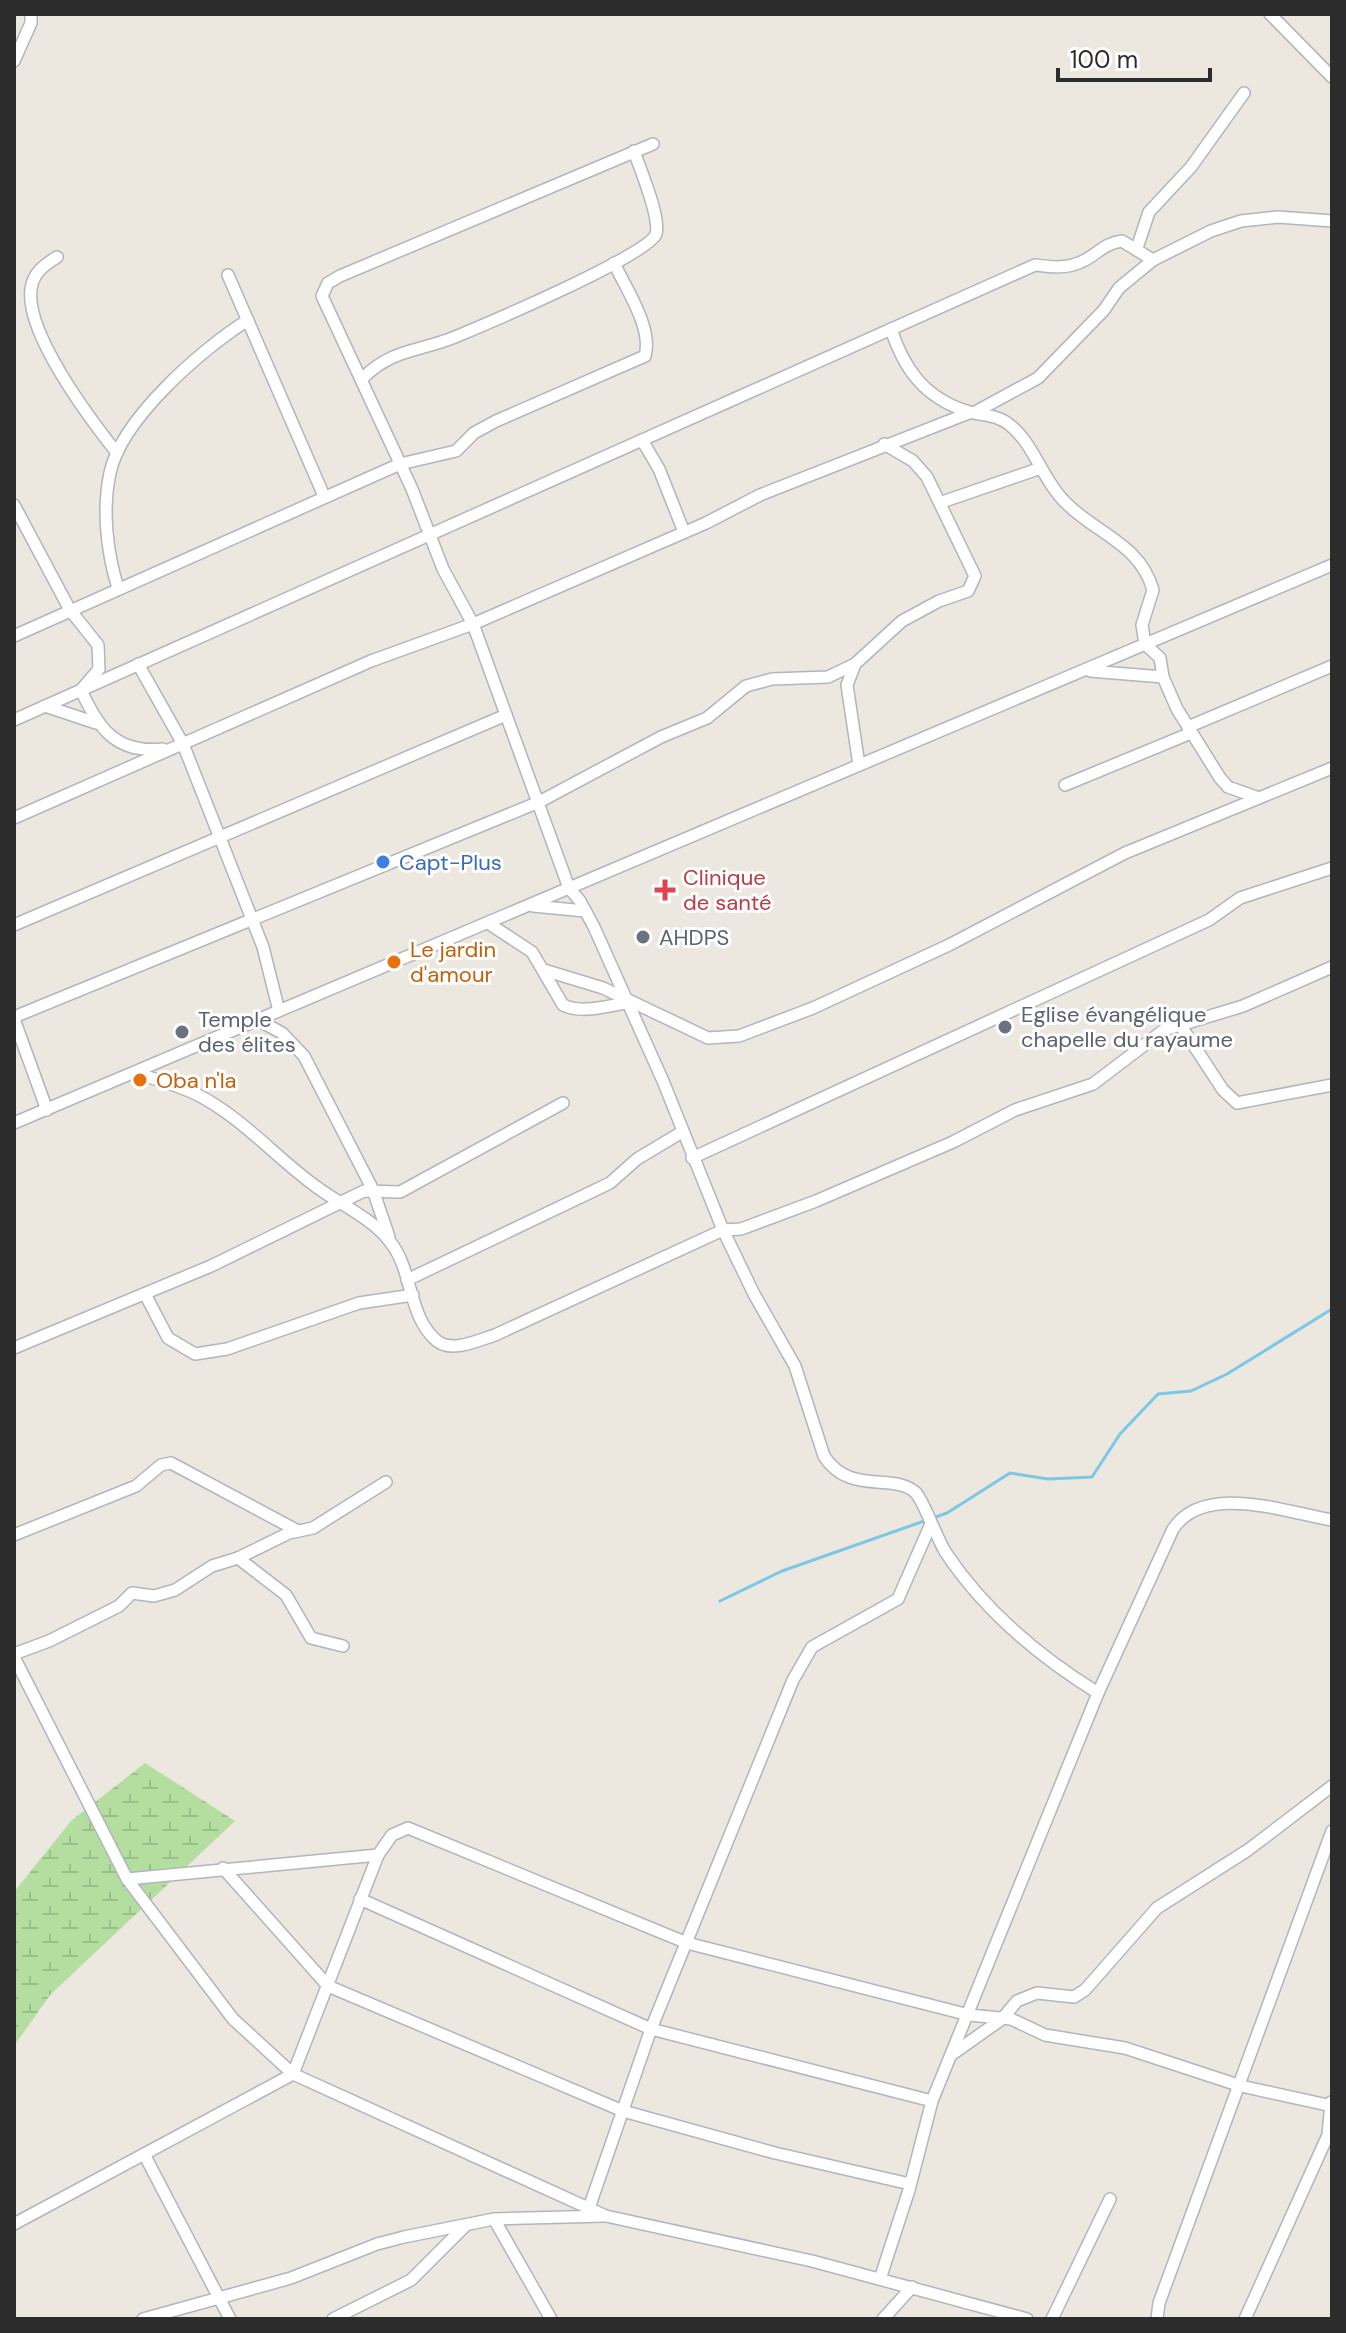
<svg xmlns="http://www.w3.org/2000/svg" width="1346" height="2333" font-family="'DM Sans',sans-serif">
<defs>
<pattern id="wetland-marsh" width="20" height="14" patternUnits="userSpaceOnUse" patternTransform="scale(2)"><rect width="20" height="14" fill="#b4dea0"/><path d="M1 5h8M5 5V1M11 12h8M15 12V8" fill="none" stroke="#9bbf8a"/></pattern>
</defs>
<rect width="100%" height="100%" fill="#ece7df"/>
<path fill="url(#wetland-marsh)" d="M 145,1763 L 235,1821 L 50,1995 L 14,2046 L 14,1892 L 71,1821 Z"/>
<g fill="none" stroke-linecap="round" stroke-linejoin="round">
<path stroke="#7ac8e6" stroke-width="3" d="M 720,1601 L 782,1571 L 947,1513 L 1010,1473 L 1048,1479 L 1092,1477 L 1120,1434 L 1158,1394 L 1191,1391 L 1227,1374 L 1332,1309"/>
<defs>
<g id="minor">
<path d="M 1270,14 L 1332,77"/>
<path d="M 14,61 L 31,23 L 31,14"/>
<path d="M 653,144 L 340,276 L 328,283 L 322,296 L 412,489 L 443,569 L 473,624 L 569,888 L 580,901 L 594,927 L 663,1081 L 723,1230 L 754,1294 L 795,1366 L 824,1456 C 849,1496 895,1472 916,1493 C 924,1502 937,1539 946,1553 C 984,1610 1040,1657 1098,1693"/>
<path d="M 1137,248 L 1149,212 L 1191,167 L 1244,93"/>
<path d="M 57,257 C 44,265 33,273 31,289 C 25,333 90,419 117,453"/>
<path d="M 228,275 L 324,496"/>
<path d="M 891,329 C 904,369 924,397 966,411 C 981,416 998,414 1011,426 C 1034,445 1043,480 1064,501 C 1094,533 1140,543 1153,590 L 1142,625 L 1145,644 L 1160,658 L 1163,677 L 1177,709 L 1220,778 L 1228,787 L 1259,798 L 1332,768"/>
<path d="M 362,379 C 391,349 418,352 455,337 C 484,325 649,255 656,234 C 661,218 640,169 634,151"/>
<path d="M 977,411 L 1038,378 L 1104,310 L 1119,288 L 1153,260"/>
<path d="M 642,440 L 659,469 L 684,532"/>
<path d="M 942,502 L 1041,468"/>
<path d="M 14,505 L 70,610 L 98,645 L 99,669 L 81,690 C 98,728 116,754 163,749"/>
<path d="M 118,588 C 107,553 102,510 110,473 C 121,419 203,348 248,320"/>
<path d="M 14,636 L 400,464 L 456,451 L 474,433 L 496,421 L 645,356 C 653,328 626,289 614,263"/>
<path d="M 138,664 L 183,744 L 263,947 L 279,1011"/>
<path d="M 1090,671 L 1163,677"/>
<path d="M 45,706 L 96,723"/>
<path d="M 14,720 L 1035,265 C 1051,267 1066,269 1081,262 C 1097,255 1104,243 1122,241 L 1153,260 L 1211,231 L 1241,221 L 1278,217 L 1332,221"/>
<path d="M 1188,727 L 1332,666"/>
<path d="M 859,765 L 847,685 L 855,664 L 902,621 L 939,601 L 968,591 L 975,576 L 927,477 L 913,461 L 884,444"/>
<path d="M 1065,785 L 1191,733"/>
<path d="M 14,818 L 371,661 L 473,624 L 706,523 L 760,495 L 969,413"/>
<path d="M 533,906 L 585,911"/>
<path d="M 488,923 L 532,952 L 563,1005 C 581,1014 606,1006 626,1003"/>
<path d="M 14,925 L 506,715"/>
<path d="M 544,970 L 603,988 L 708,1038 L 739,1036 L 813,1008 L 949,945 L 1125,853 L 1259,798"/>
<path d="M 14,1017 L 539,802 L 661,737 L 707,718 L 746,686 L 772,679 L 828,677 L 855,664"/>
<path d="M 14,1019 L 47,1110"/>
<path d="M 258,1020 L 282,1033 L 304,1056 L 373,1190 L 389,1237"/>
<path d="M 1179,1023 L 1223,1090 L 1237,1103 L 1332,1085"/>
<path d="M 134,1073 C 155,1079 178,1085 198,1095 C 243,1118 277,1159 318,1188 C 341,1205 374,1219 391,1243 C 413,1271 408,1317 437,1341 C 452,1353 479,1340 495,1335 L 723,1230 L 741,1229 L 816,1201 L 953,1142 L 1015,1110 L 1093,1084 L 1164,1030 L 1243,1006 L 1332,967"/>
<path d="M 14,1123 L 1332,565"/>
<path d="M 692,1158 L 1209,920 L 1240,898 L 1332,868"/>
<path d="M 407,1280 L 610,1183 L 637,1159 L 682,1132"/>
<path d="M 145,1294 L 168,1338 L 195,1354 L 227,1349 L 359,1303 L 413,1295"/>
<path d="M 14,1348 L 211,1266 L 364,1191 L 400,1192 L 563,1103"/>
<path d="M 14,1535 L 136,1486 L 161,1465 L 171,1463 L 298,1531"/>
<path d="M 238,1558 L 286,1595 L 311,1638 L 343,1646"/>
<path d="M 14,1654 L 49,1641 L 119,1606 L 132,1593 L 154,1596 L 175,1590 L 212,1566 L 238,1558 L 289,1533 L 313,1528 L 386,1482"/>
<path d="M 14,1657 L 127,1879 L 233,2019 L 293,2074 L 606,2216 L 812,2261 L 1027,2319"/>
<path d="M 223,1868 L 328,1986 L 623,2111 L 775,2153 L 910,2184"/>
<path d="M 127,1879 L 378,1855"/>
<path d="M 360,1899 L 651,2029 L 932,2101"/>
<path d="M 951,2055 L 1002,2019 L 1017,2001 L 1037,1993 L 1074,1997 L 1085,1990 L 1157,1908 L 1248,1850 L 1332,1786"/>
<path d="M 144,2154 L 230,2319"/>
<path d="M 589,2208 L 651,2029 L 793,1680 L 812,1647 L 898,1599 L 930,1526"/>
<path d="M 494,2219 L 551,2319"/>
<path d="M 14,2224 L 293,2074 L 378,1855 L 392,1835 L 408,1828 L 687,1943 L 969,2015 L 1011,2019 L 1045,2035 L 1125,2048 L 1241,2086 L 1332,2106"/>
<path d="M 880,2279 L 909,2190 L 932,2101 L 1098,1693 L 1173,1529 C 1204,1482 1285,1512 1332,1520"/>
<path d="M 143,2319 L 291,2278 L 377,2244 L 404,2237 L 494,2219 L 604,2216"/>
<path d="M 333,2319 L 411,2280 L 465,2226"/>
<path d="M 883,2319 L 912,2287"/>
<path d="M 1052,2319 L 1110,2199"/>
<path d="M 1157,2319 L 1159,2303 L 1332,1831"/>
<path d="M 1245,2319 L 1328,2135 L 1331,2102"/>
</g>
</defs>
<use href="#minor" stroke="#b2b5be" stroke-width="14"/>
<use href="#minor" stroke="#fff" stroke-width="11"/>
</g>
<circle fill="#3f7fe0" stroke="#fff" stroke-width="3" cx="383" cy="862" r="8"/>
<path fill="#e0444e" stroke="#fff" stroke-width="3" d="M661 878h8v8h8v8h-8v8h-8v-8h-8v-8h8z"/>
<g fill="#6b7280" stroke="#fff" stroke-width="3">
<circle cx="643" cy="937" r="8"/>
<circle cx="1005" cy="1027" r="8"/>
<circle cx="182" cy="1032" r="8"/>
</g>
<g fill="#e8710a" stroke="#fff" stroke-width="3">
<circle cx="394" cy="962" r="8"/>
<circle cx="140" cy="1080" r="8"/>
</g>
<g text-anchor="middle" stroke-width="6" stroke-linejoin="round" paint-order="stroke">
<g font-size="22" fill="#366cbe" stroke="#fff" text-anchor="start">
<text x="399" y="870">Capt-Plus</text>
</g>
<g font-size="22" fill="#be3a42" stroke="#fff" text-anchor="start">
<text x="683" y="885">Clinique<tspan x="683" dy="25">de santé</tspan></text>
</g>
<g font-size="22" fill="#5b616d" stroke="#fff" text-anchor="start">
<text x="659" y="945">AHDPS</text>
<text x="1021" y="1022">Eglise évangélique<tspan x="1021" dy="25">chapelle du rayaume</tspan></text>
<text x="198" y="1027">Temple<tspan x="198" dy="25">des élites</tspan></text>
</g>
<g font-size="22" fill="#c56008" stroke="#fff" text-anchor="start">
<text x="410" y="957">Le jardin<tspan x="410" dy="25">d'amour</tspan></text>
<text x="156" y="1088">Oba n'la</text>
</g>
</g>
<rect width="1346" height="2333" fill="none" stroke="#2c2c2c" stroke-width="32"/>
<path d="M1058 68v12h152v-12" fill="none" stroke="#2c2c2c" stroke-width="4"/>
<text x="1070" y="68" font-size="24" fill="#2c2c2c" stroke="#ffffff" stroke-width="6" paint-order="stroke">100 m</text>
</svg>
